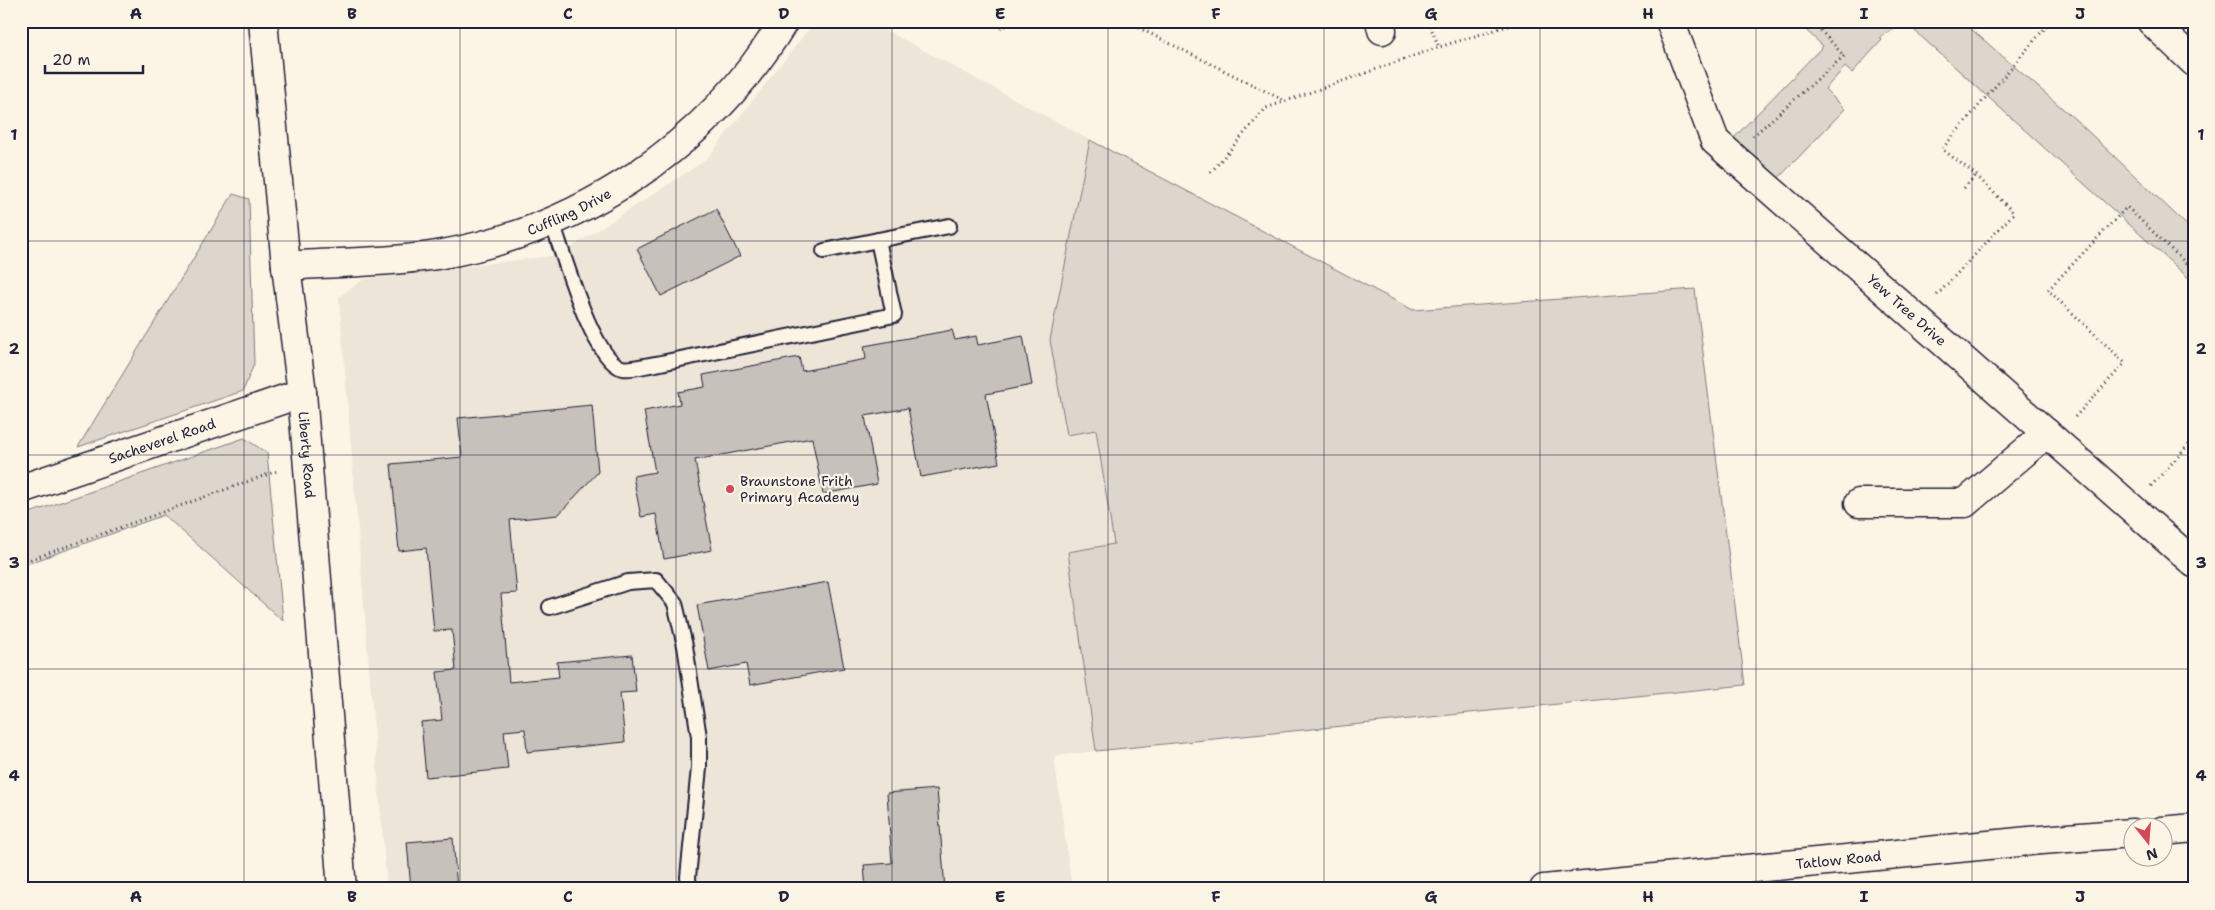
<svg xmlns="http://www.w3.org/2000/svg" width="2215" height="910" font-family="'Shantell Sans',sans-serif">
	<rect width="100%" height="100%" fill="#fcf5e5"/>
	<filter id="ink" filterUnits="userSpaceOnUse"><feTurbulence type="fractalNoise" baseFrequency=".02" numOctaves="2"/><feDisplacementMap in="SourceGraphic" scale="10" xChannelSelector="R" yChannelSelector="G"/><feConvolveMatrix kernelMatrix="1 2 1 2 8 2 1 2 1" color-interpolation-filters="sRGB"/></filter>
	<g filter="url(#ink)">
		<!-- built -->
		<path fill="#ece5d8" d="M 815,21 L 869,21 L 1090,140 L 1050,340 L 1068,435 L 1096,430 L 1114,544 L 1068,552 L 1096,751 L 1054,756 L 1072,889 L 387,889 L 339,297 L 364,279 L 559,255 L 706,160 Z"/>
		<!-- green -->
		<g fill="#dcd6cc" stroke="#7f7c84">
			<path d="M 1796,21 L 1962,21 L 2077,121 L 2194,232 L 2194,283 L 1905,22 L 1880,37 L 1882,40 L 1852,73 L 1845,67 L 1825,89 L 1845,109 L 1769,188 L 1724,148 L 1823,46 Z"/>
			<path d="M 1090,140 L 1413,310 L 1695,289 L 1745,685 L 1096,751 L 1068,552 L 1114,544 L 1096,430 L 1067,435 L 1050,340 Z"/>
			<path d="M 233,194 L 249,199 L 254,364 L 243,391 L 78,447 Z"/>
			<path d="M 244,438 L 267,453 L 283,621 L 164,515 L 21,566 L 21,516 Z"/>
		</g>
		<!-- building -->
		<g fill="#c6c1bb" stroke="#22223b">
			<path d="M 716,209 L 740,256 L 661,296 L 637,249 Z"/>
			<path d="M 952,330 L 955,340 L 976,336 L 978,345 L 1023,336 L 1032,385 L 986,394 L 999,463 L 921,477 L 908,408 L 865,416 L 877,484 L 823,494 L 812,438 L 695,460 L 712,550 L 664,559 L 656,514 L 641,517 L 633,476 L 655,472 L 644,411 L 680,404 L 678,392 L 705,387 L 703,375 L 799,357 L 802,371 L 866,359 L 864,346 Z"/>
			<path d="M 592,405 L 598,472 L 558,515 L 510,520 L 517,593 L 501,594 L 509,682 L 559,677 L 557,662 L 632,655 L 636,692 L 620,693 L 625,742 L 527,752 L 525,729 L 504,731 L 508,769 L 426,777 L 421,722 L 442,720 L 437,672 L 456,670 L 452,630 L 434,631 L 426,548 L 399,551 L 391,464 L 462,457 L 458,418 Z"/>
			<path d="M 828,582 L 844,668 L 750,685 L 746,664 L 709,671 L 697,605 Z"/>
			<path d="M 937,789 L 945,889 L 866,889 L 864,865 L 892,863 L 887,793 Z"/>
			<path d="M 453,838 L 457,889 L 411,889 L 407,842 Z"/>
		</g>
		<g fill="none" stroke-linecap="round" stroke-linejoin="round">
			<!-- service casing -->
			<g stroke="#22223b" stroke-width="18">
				<g id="service">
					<path d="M 552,222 C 563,252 592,359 622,368 C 631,370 647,365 656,364 L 894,315 L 878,240 L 949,226"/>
					<path d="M 824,251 L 878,240"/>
					<path d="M 550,607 L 628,582 L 656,580 L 675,603 L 685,646 L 699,737 L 699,768 L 688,877 L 689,889"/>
				</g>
			</g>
			<!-- minor casing -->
			<g stroke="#22223b" stroke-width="31">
				<g id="minor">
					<path d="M 1380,21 L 1382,30"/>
					<path id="s1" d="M 1670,21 L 1715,141 L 2194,563"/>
					<path d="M 2151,21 L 2194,62"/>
					<path id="s2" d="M 286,266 C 336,262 388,263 437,255 C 580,231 709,145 784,21"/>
					<path id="s3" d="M 21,489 L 302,393"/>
					<path d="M 1859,503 L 1965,503 L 2047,433"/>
					<path d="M 2162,831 L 2194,828"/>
					<path id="s4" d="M 1544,889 L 2029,841 L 2132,833"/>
				</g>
			</g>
			<!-- tertiary casing -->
			<g stroke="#22223b" stroke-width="31">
				<g id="tertiary">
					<path id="s5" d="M 263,21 L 286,266 L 302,393 L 342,889"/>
				</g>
			</g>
			<!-- path -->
			<g stroke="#22223b" stroke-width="3" stroke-dasharray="1 4" stroke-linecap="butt">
				<path d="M 987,21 L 1000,28 L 1019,21"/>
				<path d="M 1125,21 L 1285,101"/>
				<path d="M 1428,21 L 1439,47 L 1524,21"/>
				<path d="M 1753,136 L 1844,56 L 1812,21"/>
				<path d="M 1211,172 L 1266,108 L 1439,47"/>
				<path d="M 1964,188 L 1976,175"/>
				<path d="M 1937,295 L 2014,213 L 1976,175 L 1942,149 L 2051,21"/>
				<path d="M 2075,417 L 2125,363 L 2048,290 L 2127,207 L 2194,271"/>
				<path d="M 2151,486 L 2194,439"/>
				<path d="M 21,563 L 277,471"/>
			</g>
			<!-- service -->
			<use href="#service" stroke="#fcf5e5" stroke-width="14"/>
			<!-- minor -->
			<use href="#minor" stroke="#fcf5e5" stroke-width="28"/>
			<!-- tertiary -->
			<use href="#tertiary" stroke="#fcf5e5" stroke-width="28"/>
		</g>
	</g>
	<!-- grid -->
	<path fill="none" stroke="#22223b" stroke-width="1" stroke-opacity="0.55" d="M 244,21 L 244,889M 460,21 L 460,889M 676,21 L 676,889M 892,21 L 892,889M 1108,21 L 1108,889M 1324,21 L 1324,889M 1540,21 L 1540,889M 1756,21 L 1756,889M 1972,21 L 1972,889M 21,241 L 2194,241M 21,455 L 2194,455M 21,669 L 2194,669"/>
	<!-- markers -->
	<circle fill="#d1495b" stroke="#fcf5e5" stroke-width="2" cx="730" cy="489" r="5"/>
	<g text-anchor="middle" stroke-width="4.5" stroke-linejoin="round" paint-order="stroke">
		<!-- street labels -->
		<g font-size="14" fill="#22223b" stroke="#fcf5e5">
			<text dy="5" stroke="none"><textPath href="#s2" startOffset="291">Cuffling Drive</textPath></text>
			<text dy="5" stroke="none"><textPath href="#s1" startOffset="384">Yew Tree Drive</textPath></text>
			<text dy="5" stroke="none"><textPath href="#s3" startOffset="149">Sacheverel Road</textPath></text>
			<text dy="5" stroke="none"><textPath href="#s5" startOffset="436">Liberty Road</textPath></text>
			<text dy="5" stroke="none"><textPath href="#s4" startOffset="296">Tatlow Road</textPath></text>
		</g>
		<!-- poi labels -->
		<g font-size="14" fill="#22223b" stroke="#fcf5e5" text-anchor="start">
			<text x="740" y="486">Braunstone Frith<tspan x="740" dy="16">Primary Academy</tspan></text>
		</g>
	</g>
	<!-- margin -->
	<rect width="2215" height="910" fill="none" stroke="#fcf5e5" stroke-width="55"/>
	<!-- north arrow -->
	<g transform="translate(2148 842) rotate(163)"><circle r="24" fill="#fcf5e5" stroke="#a5a1a1"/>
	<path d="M0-4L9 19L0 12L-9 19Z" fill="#d1495b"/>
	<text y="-8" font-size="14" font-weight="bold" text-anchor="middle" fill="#22223b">N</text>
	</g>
	<!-- scale -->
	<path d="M45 65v8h98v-8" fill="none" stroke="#22223b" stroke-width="2.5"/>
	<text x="52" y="65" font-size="15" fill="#22223b" stroke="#fcf5e5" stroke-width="4" paint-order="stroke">20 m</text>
	<rect x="28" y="28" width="2160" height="854" fill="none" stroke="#22223b" stroke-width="2"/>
	<g font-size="16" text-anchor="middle" font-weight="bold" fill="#22223b">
		<text x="136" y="19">A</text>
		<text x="352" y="19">B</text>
		<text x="568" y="19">C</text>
		<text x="784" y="19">D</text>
		<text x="1000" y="19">E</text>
		<text x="1216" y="19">F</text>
		<text x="1431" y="19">G</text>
		<text x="1648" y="19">H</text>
		<text x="1864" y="19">I</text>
		<text x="2080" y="19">J</text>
		<text x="14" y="140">1</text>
		<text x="2201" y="140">1</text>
		<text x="14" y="354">2</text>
		<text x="2201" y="354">2</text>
		<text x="14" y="568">3</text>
		<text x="2201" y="568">3</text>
		<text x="14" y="781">4</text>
		<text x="2201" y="781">4</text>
		<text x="136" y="902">A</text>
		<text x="352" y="902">B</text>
		<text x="568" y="902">C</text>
		<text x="784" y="902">D</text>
		<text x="1000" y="902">E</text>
		<text x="1216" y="902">F</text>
		<text x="1431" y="902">G</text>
		<text x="1648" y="902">H</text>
		<text x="1864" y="902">I</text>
		<text x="2080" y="902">J</text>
	</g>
</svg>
